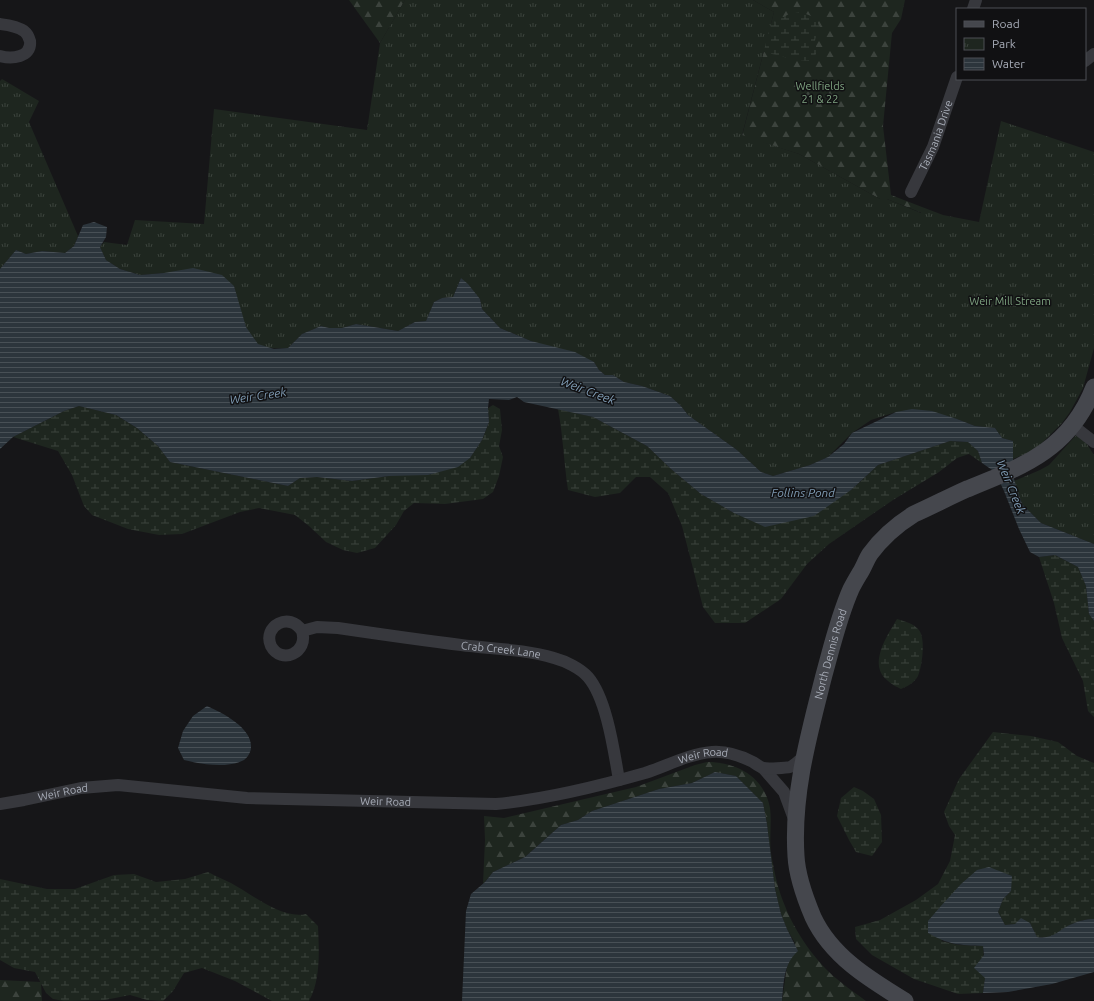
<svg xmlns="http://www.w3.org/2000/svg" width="1094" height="1001" font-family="Ubuntu,sans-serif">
	<defs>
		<pattern id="forest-firs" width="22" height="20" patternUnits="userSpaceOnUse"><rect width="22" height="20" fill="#1e261f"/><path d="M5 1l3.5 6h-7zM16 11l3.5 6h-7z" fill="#3c433d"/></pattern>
		<pattern id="wetland-marsh" width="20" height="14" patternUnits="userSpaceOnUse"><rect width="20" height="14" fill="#1e261f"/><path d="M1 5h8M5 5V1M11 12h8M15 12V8" fill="none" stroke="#3c433d"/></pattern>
		<pattern id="park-tufts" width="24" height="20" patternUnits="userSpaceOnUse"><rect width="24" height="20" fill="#1e261f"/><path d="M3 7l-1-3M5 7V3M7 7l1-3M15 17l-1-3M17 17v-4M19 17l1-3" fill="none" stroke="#3c433d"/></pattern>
		<pattern id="water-rules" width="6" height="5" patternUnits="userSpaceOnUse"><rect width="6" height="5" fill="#2c353c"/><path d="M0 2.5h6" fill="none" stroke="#485056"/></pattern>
	</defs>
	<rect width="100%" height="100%" fill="#161618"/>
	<!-- forest -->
	<g fill="url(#forest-firs)">
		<path d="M 349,0 L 405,0 L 380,43 Z"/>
		<path d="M 753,0 L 905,0 L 901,19 L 892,33 L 883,126 L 891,195 L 922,207 L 922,213 L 887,199 L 880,199 L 799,154 L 742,136 L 774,12 Z"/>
		<path d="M 707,762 C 736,762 764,776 770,808 C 772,823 769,838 771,853 C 774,871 778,890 785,906 C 795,932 816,962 837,979 C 846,987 857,994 866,1001 L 782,1001 L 787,966 L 791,957 L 795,943 L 787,929 L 781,914 L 775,889 L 767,824 L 763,803 L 736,776 L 715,772 L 692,783 L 659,789 L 592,811 L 578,820 L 561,825 L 525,857 L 493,872 L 483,884 L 485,840 L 484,816 L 504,818 L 606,794 L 636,787 L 695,765 Z"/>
		<path d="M 0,980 L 41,982 L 42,1001 L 0,1001 Z"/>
	</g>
	<!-- wetland -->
	<g fill="url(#wetland-marsh)">
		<path d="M 801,12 L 816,18 L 820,28 L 815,40 L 816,47 L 816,54 L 811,61 L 796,60 L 760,51 L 769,25 L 789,14 Z"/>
		<path d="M 493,405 L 500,409 L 502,430 L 499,446 L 503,457 L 499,476 L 493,492 L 483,499 L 445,504 L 414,503 L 404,511 L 396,525 L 375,548 L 357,553 L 343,550 L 326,542 L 309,526 L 295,515 L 259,508 L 240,512 L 182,534 L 159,535 L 128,529 L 92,515 L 84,506 L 72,475 L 58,451 L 13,437 L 64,411 L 79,406 L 116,415 L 137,428 L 158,446 L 170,462 L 288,486 L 300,478 L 317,477 L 352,481 L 389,476 L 470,458 L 482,440 L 489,422 L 488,408 Z"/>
		<path d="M 558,409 L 593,417 L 647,446 L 671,469 L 701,494 L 734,513 L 851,490 L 878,465 L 950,441 L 968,442 L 978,451 L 982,463 L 969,454 L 957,458 L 939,472 L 893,500 L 829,544 L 807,564 L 781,599 L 745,623 L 715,623 L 703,607 L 682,526 L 668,493 L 650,477 L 636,477 L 620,493 L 595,497 L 568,490 C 564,463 563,436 558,409 Z"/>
		<path d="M 1055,555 L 1078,567 L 1086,586 L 1089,614 L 1094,621 L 1094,717 L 1088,711 L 1083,681 L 1062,638 L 1054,603 L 1039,557 Z"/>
		<path d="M 897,619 C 906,622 913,623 919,630 C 926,639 922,667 918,676 C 914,683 908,686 901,689 C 897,687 891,684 888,681 C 867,665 887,636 897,619 Z"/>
		<path d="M 993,732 L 1031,736 L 1058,742 L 1077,756 L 1094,763 L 1094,919 C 1087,919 1078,921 1072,924 C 1059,930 1054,940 1037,937 L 1030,923 L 1005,925 L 998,912 L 1003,899 L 1011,891 L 941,941 L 959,945 L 983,946 L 985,978 L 983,993 L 958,994 L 914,979 L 872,955 L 856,939 L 855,927 L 880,920 L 916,900 L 938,884 L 950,861 L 955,835 L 949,826 L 944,812 L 959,779 Z"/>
		<path d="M 854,787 L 863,791 L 874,799 L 881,815 L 882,842 L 872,856 L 856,852 L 849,840 L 837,816 L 841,798 Z"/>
		<path d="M 208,872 C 215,876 223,879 231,883 C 250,893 282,920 306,914 L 318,926 C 319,950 321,979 309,1001 L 272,1001 L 235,981 L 202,968 L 184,973 L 173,991 L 163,1001 L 147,1000 L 130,995 L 105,1000 L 64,1001 L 53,999 L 46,993 L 35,972 L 14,968 L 0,960 L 0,879 L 47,889 L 75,889 L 114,875 L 134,874 L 156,882 L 185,879 Z"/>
	</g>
	<!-- park -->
	<g fill="url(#park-tufts)">
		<path d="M 405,0 L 753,0 L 774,12 L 742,135 L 799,154 L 880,199 L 887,199 L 921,213 L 922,207 L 943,215 L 979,222 L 1001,121 L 1094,152 L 1094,348 L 1083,388 L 1070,412 L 1062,423 L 1039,446 L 1028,453 L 1013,459 L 1013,441 L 1002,438 L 995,428 L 975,426 L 957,419 L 896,412 L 871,420 L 852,433 L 828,457 L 810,465 L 773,476 L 761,472 L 737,450 L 688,415 L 681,406 L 670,396 L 642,386 L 624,382 L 613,375 L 605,375 L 599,370 L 594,362 L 531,341 L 500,328 L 482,309 L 480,299 L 461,278 L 453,297 L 442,298 L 434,302 L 426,321 L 415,322 L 398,331 L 356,324 L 342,328 L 329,328 L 321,326 L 302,334 L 288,348 C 280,348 265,350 257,344 C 245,334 238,301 234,286 L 164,273 L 140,275 L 120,269 L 106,260 L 100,247 L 104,242 L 127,245 L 135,220 L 204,224 L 214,109 L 367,130 L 380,43 Z"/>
		<path d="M 2,79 L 39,101 L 29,122 L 78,236 L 74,246 L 65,253 L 42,251 L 26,254 L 16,250 L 0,269 L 0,81 Z"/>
		<path d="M 1079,432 L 1094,455 L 1094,544 L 1041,523 L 1022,504 L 1014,481 L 1040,470 L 1049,465 Z"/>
	</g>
	<!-- water -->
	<g fill="url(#water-rules)">
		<path d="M 94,222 L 107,227 L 106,237 L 100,247 L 106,260 L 120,269 L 140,275 L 164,273 L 193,268 L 222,275 L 234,286 L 246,327 L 258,344 L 274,349 L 288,348 L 302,334 L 321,326 L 329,328 L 342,328 L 356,324 L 398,331 L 415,322 L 426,321 L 434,302 L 442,298 L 453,297 L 461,278 L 468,284 L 480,299 L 482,309 L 500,328 L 531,341 L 575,352 L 594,362 L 599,370 L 605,375 L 613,375 L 624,382 L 642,386 L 670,396 L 681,406 L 688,415 L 737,450 L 761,472 L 773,476 L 810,465 L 828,457 L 844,444 L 852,433 L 896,412 L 912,409 L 932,411 L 957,419 L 975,426 L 995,428 L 1002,438 L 1013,441 L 1013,476 L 1022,504 L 1041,523 L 1094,544 L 1094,621 L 1089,614 L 1086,586 L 1078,567 L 1055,555 L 1039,557 L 1030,552 L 1019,529 L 1004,491 L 995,472 L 982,463 L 978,451 L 968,442 L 950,441 L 878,465 L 851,490 L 814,516 L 765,527 L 734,513 L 701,494 L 671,469 L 647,446 L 593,417 L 524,402 L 517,397 L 509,400 L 489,399 L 488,408 L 489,422 L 482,440 L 470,458 L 458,467 L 428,475 L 389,476 L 352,481 L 317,477 L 300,478 L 288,486 L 170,462 L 158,446 L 137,428 L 116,415 L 79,406 L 64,411 L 13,437 L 0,449 L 0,269 L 16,250 L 26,254 L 42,251 L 65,253 L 74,246 L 83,225 Z"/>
		<path d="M 207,706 C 223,713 252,728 251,747 C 251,752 248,757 244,760 C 227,769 201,764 184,760 L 178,748 L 183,731 L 193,716 Z"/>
		<path d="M 715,772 L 736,776 L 763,803 L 767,824 L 775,889 L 781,914 L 787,929 L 798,951 C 783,964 784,983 782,1001 L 462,1001 L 466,911 L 471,894 L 485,882 L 493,872 L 525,857 L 561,825 L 578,820 L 592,811 L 659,789 L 692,783 Z"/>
		<path d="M 989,867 L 1012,876 L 1011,891 L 1003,899 L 998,912 L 1005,925 L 1015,924 L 1021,918 L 1030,923 L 1037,937 C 1053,940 1059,929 1072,924 C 1078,921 1087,919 1094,919 L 1094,972 L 1052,984 L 1008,992 L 983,993 L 985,978 L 974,968 L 984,955 L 983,946 C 959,945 949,945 928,933 L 928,921 L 940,907 L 961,884 L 977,870 Z"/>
	</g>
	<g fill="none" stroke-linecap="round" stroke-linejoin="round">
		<!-- minor -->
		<g stroke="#37383d" stroke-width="12">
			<path d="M 973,9 L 976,0"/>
			<path d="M 0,24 C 8,25 17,26 24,31 C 28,34 29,37 30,41 C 32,58 11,59 0,56"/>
			<path d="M 1085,61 L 1094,54"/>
			<path id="s1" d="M 911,192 L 933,147 L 957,77"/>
			<path d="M 1072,425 L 1094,442"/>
			<path id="s2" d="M 302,631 C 309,653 281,665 271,646 C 262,626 290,611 302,631 L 317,627 L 338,628 C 379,634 420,640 461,645 C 492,649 524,649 554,658 C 565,661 580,668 588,677 C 607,699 614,752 619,780"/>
			<path d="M 763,768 L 784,792 L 794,819"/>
			<path id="s3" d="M 0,804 L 24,800 L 81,788 L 118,785 L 247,798 L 496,804 C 547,799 596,787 645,773 C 667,766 688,754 712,752 C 725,751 741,756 753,762 C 756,764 760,767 763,768 C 768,769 786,768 790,767 C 796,764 800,759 805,756"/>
		</g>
		<!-- secondary -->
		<path stroke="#45474d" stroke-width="17" id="s4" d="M 905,1001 C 869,979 831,956 813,917 C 805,898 797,876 796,856 C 792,794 809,734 824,675 C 832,646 839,616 851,589 C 854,583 857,578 860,573 C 864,567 866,560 870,554 C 881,539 898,524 914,514 C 932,506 949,497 967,489 C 1024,466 1070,449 1094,387"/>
	</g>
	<g text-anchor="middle" stroke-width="3" stroke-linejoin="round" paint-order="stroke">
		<!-- park labels -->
		<g font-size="11" fill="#7fa381" stroke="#111113">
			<text x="820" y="90">Wellfields<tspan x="820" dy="13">21 &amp; 22</tspan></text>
			<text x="1010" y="305">Weir Mill Stream</text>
		</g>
		<!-- street labels -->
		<g font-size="11" fill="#a8adb8" stroke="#111113">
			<text dy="4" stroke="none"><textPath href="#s1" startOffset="62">Tasmania Drive</textPath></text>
			<text dy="4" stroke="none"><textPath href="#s2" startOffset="307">Crab Creek Lane</textPath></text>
			<text dy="4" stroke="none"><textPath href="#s4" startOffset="396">North Dennis Road</textPath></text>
			<text dy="4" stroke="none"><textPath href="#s3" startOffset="712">Weir Road</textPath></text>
			<text dy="4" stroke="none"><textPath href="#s3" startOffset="64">Weir Road</textPath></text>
			<text dy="4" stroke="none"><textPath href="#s3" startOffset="388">Weir Road</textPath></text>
		</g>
		<!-- water labels -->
		<g font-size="12" font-style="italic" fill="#7f9bb3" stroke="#111113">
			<text transform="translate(588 391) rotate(21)" y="4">Weir Creek</text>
			<text transform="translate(258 396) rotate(-8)" y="4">Weir Creek</text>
			<text transform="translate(1011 487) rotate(68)" y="4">Weir Creek</text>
			<text x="803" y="497">Follins Pond</text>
		</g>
	</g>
	<!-- legend -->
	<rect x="956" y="8" width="130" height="72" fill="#111113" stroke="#4d4f55"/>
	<rect x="964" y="21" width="20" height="6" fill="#45474d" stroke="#4d4f55"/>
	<text x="992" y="28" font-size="12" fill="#a8adb8">Road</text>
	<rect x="964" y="38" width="20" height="12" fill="url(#park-tufts)" stroke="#4d4f55"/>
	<text x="992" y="48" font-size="12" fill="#a8adb8">Park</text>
	<rect x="964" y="58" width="20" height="12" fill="url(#water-rules)" stroke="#4d4f55"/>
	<text x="992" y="68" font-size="12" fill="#a8adb8">Water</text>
</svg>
